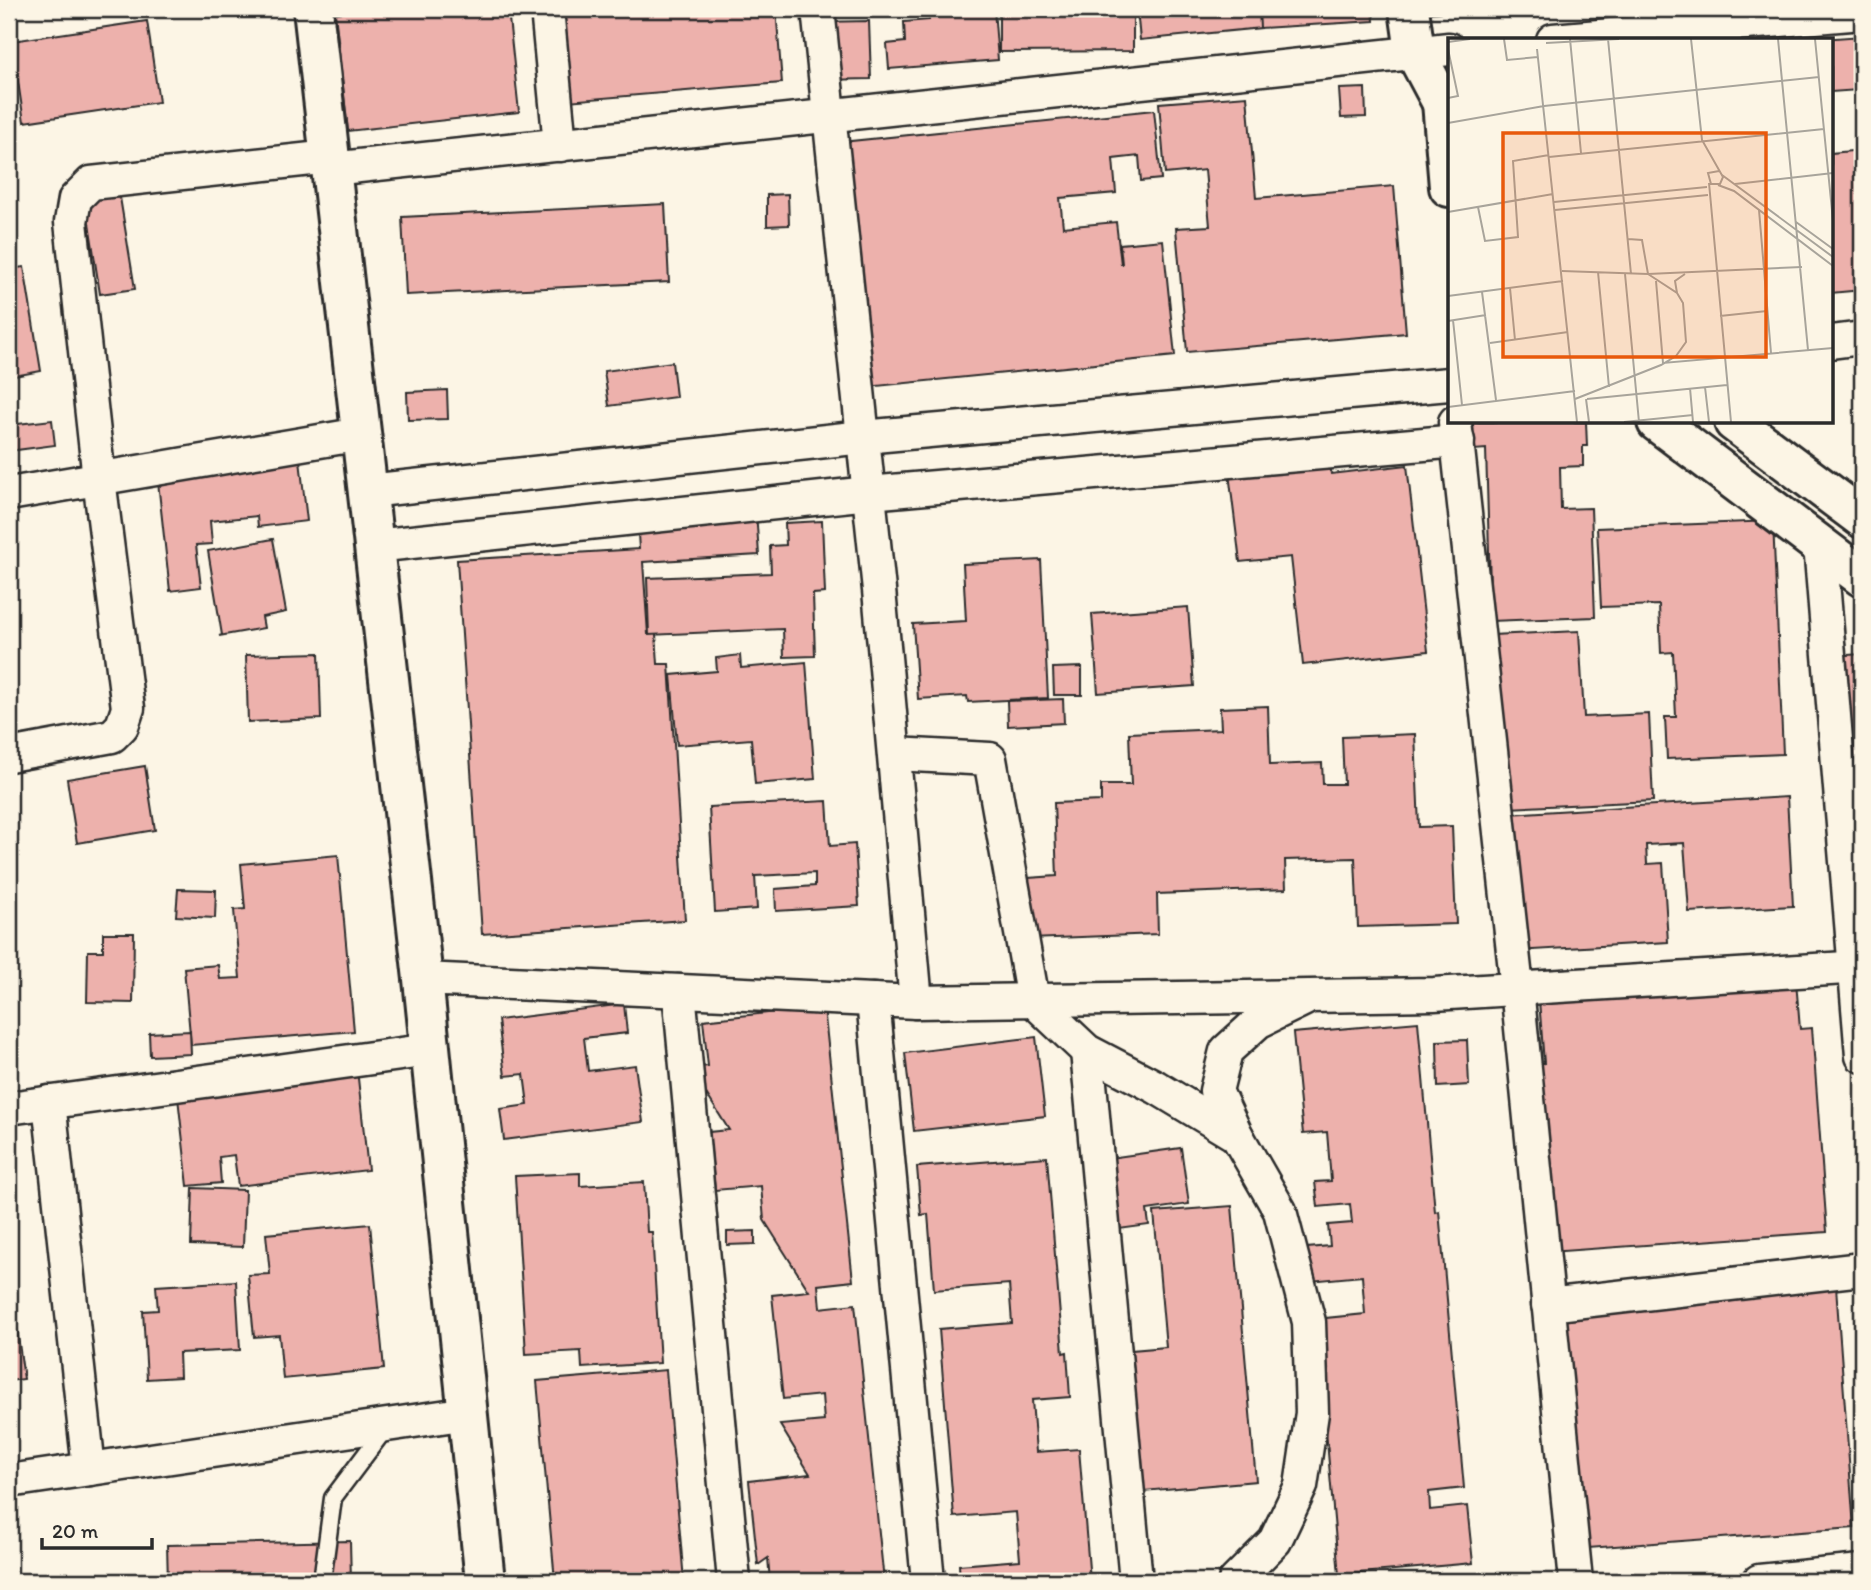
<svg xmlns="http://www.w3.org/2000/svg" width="1871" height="1590" font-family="Itim,sans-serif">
	<rect width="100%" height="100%" fill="#fcf5e5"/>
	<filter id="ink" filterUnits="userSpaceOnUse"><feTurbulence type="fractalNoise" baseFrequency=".0143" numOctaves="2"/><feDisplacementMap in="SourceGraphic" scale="14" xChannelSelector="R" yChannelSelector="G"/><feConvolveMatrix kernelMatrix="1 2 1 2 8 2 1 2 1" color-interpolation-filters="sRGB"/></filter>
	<g filter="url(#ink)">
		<!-- building -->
		<g fill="#edb1ac" stroke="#2b2b2b" stroke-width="2">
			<path d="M 378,9 L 508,9 L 519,112 L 348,131 L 335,13 Z"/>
			<path d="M 549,9 L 776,9 L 782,83 L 556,102 Z"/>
			<path d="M 928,9 L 994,9 L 998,60 L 889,69 L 887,44 L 905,42 L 904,22 L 929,20 Z"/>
			<path d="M 999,9 L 1133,9 L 1133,51 L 999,52 Z"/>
			<path d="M 1137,9 L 1259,9 L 1261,28 L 1140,40 Z"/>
			<path d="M 1259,9 L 1373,9 L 1374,21 L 1260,28 Z"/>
			<path d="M 1427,9 L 1493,9 L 1428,13 Z"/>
			<path d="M 147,21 L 159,102 L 24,122 L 12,41 Z"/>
			<path d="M 869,21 L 871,79 L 821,80 L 820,22 Z"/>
			<path d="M 1862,36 L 1862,138 L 1858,90 L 1831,92 L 1831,40 L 1808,40 Z"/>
			<path d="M 1365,88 L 1366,117 L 1341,118 L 1339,89 Z"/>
			<path d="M 1247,96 L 1256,198 L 1394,186 L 1406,333 L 1187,352 L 1176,228 L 1210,226 L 1205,170 L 1165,174 L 1159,103 Z"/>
			<path d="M 1154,110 L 1161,179 L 1141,181 L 1139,156 L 1113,159 L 1116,193 L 1060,198 L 1063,227 L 1116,222 L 1121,264 L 1122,264 L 1120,244 L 1163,240 L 1175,356 L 857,388 L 832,143 Z"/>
			<path d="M 1862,150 L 1862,290 L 1831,293 L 1831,153 Z"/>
			<path d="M 117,179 L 135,289 L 100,294 L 83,184 Z"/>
			<path d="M 788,194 L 789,225 L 767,226 L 767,195 Z"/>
			<path d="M 665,204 L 669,282 L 406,295 L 402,217 Z"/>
			<path d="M 24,267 L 41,371 L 9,377 L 9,269 Z"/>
			<path d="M 672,362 L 676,397 L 609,406 L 604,371 Z"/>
			<path d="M 447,390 L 448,419 L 408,420 L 407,392 Z"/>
			<path d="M 52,420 L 55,445 L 9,451 L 9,425 Z"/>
			<path d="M 1473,422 L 1586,422 L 1587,446 L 1583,446 L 1583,466 L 1560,467 L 1561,509 L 1591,508 L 1595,617 L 1491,621 L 1486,449 L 1474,450 Z"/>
			<path d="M 298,443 L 307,521 L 258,527 L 257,516 L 210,521 L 212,544 L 196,545 L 201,587 L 170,591 L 158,482 L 205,477 L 202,453 Z"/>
			<path d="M 1329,461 L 1331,474 L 1407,465 L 1428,651 L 1303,665 L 1291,557 L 1240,562 L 1229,473 Z"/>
			<path d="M 756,511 L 759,555 L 643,562 L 648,634 L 656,634 L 658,664 L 669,664 L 685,920 L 482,934 L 457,560 L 639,549 L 637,519 Z"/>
			<path d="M 822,521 L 825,593 L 813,594 L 815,656 L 784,657 L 783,629 L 649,635 L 647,578 L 771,573 L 770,546 L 786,545 L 785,523 Z"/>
			<path d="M 1773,521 L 1783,754 L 1667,759 L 1665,717 L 1676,717 L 1673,652 L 1661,653 L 1659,605 L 1601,607 L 1597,528 Z"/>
			<path d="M 273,539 L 286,612 L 262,617 L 264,628 L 219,636 L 222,635 L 208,551 Z"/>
			<path d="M 1041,560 L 1048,698 L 968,702 L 967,696 L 918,699 L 913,624 L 966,621 L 963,564 Z"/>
			<path d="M 1188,607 L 1194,686 L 1098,693 L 1092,614 Z"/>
			<path d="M 1579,631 L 1584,717 L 1649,714 L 1653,801 L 1508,808 L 1492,635 Z"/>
			<path d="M 319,653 L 321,719 L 248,722 L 246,655 Z"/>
			<path d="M 1862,654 L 1862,844 L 1841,845 L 1832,656 Z"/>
			<path d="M 740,655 L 741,668 L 806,662 L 815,779 L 755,784 L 751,739 L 677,745 L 671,675 L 717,671 L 716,658 Z"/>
			<path d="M 1082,667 L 1082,695 L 1054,695 L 1053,668 Z"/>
			<path d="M 1063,699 L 1064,723 L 1008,726 L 1007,701 Z"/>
			<path d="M 1268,706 L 1270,765 L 1322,763 L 1323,784 L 1344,784 L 1342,737 L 1415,734 L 1419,827 L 1452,826 L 1456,924 L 1358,927 L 1355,858 L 1285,860 L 1286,889 L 1157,894 L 1158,934 L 1030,939 L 1028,878 L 1057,876 L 1054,803 L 1101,801 L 1101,785 L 1131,785 L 1129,733 L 1221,729 L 1220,708 Z"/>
			<path d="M 145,766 L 155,830 L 77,843 L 67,779 Z"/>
			<path d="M 1787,797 L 1793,906 L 1689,912 L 1684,843 L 1646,845 L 1647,864 L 1663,863 L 1668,942 L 1516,951 L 1508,814 Z"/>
			<path d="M 827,801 L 830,846 L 855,844 L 859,906 L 776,911 L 775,889 L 815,886 L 815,873 L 755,876 L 757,909 L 715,912 L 709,807 Z"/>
			<path d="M 338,855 L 354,1031 L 191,1045 L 184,968 L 218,965 L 220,979 L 240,978 L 234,910 L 245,909 L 241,864 Z"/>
			<path d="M 178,889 L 216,890 L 215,918 L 176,916 Z"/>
			<path d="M 103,933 L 134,933 L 133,1003 L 87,1002 L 88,951 L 103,951 Z"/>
			<path d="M 1796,981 L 1800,1029 L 1812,1028 L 1827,1232 L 1549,1252 L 1534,1063 L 1544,1063 L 1539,1000 Z"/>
			<path d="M 624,1004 L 627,1033 L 584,1038 L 588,1071 L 635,1065 L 643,1122 L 504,1140 L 500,1109 L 528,1105 L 524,1074 L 505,1076 L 498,1020 Z"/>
			<path d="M 824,1007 L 853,1281 L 818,1285 L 820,1308 L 855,1304 L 884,1581 L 770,1581 L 768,1558 L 758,1565 L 749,1481 L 810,1474 L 780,1425 L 824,1421 L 822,1395 L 783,1399 L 772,1295 L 809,1291 L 764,1220 L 761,1186 L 715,1190 L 709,1132 L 729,1130 L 690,1068 L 708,1066 L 703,1020 Z"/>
			<path d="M 1418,1022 L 1435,1212 L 1439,1211 L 1464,1488 L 1429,1492 L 1430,1510 L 1467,1506 L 1473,1563 L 1339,1575 L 1316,1319 L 1365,1314 L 1362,1276 L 1310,1281 L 1307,1248 L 1330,1246 L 1328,1225 L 1352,1223 L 1350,1204 L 1318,1207 L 1315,1182 L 1331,1181 L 1327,1132 L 1303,1134 L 1293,1033 Z"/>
			<path d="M 190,1031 L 191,1054 L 150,1056 L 149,1033 Z"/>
			<path d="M 1036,1037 L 1045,1116 L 914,1131 L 905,1053 Z"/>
			<path d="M 1467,1040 L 1469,1085 L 1438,1087 L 1437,1041 Z"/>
			<path d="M 356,1060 L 368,1170 L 238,1186 L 234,1155 L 219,1157 L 221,1183 L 188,1186 L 176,1080 Z"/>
			<path d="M 1181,1148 L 1189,1204 L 1147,1210 L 1149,1225 L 1112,1230 L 1102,1159 Z"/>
			<path d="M 1047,1157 L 1063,1353 L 1067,1352 L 1070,1397 L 1032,1400 L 1036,1452 L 1079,1449 L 1090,1581 L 960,1581 L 959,1565 L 1020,1560 L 1016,1512 L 954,1517 L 939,1329 L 1012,1323 L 1009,1284 L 934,1290 L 928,1214 L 921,1215 L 917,1167 Z"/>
			<path d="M 580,1173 L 580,1186 L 644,1182 L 647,1232 L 652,1232 L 660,1363 L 582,1368 L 581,1351 L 526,1354 L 515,1176 Z"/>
			<path d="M 193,1188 L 245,1190 L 243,1247 L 191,1245 Z"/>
			<path d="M 1232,1206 L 1256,1481 L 1132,1492 L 1120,1351 L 1166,1347 L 1154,1212 Z"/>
			<path d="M 370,1224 L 384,1369 L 283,1379 L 279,1335 L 254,1337 L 248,1275 L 270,1274 L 266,1234 Z"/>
			<path d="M 755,1231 L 755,1244 L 727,1245 L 727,1232 Z"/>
			<path d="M 1835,1273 L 1854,1528 L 1575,1549 L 1557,1303 L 1647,1308 L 1732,1301 L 1731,1281 Z"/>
			<path d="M 236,1281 L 240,1350 L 179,1353 L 180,1377 L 147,1379 L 143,1311 L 158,1310 L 156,1286 Z"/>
			<path d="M 17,1329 L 24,1379 L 9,1381 L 9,1331 Z"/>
			<path d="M 666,1370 L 684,1581 L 555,1581 L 537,1381 Z"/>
			<path d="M 350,1541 L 351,1581 L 168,1581 L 167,1545 Z"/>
		</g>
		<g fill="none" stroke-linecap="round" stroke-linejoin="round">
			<!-- service casing -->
			<g stroke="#2b2b2b" stroke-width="21">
				<path id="service" d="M 322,1581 L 333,1498 L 387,1426"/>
			</g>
			<!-- minor casing -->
			<g stroke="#2b2b2b" stroke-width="37">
				<g id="minor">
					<path d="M 547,9 L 560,145"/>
					<path d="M 818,9 L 879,590 L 916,1002"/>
					<path d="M 1553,40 L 1862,13"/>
					<path d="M 331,169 L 1449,49"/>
					<path d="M 1831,342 L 1862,338"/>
					<path d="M 1455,422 L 1517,988 L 1576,1581"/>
					<path d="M 368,491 L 863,437 L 1449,384"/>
					<path d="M 9,494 L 361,434"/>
					<path d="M 1820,545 L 1862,1056"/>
					<path d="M 374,546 L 869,493 L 1458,441"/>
					<path d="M 894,754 L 990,759 L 1033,1000 L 1087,1051 L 1156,1087 L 1237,1136 L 1280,1211 L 1309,1322 L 1312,1413 L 1301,1486 L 1275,1541 L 1235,1581"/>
					<path d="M 9,755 L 112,736 L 122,726 L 128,708 L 99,479 L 71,222 L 75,199 L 91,183 L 330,157"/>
					<path d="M 423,979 L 916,1002 L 1434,994 L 1862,967"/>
					<path d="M 679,991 L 734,1581"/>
					<path d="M 873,1000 L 928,1581"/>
					<path d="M 1087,1051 L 1136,1581"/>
					<path d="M 49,1102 L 89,1469"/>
					<path d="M 9,1108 L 430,1050"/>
					<path d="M 1237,1136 L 1216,1091 L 1226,1051 L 1258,1022 L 1303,1000"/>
					<path d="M 1548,1305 L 1862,1269"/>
					<path d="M 9,1481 L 468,1413"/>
					<path d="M 1759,1581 L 1862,1571"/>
				</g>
			</g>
			<!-- secondary casing -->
			<g stroke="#2b2b2b" stroke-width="44">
				<g id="secondary">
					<path d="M 1409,9 L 1415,52 L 1449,116"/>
					<path d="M 1442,102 L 1449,187"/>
					<path d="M 1657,422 L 1862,577"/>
					<path d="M 1734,422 L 1862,518"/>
				</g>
			</g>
			<!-- primary casing -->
			<g stroke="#2b2b2b" stroke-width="44">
				<path id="primary" d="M 313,9 L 423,979 L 485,1581"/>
			</g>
			<!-- service -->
			<use href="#service" stroke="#fcf5e5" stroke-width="16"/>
			<!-- minor -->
			<use href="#minor" stroke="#fcf5e5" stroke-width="32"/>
			<!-- secondary -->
			<use href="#secondary" stroke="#fcf5e5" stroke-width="38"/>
			<!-- primary -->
			<use href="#primary" stroke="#fcf5e5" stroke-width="38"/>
		</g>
	</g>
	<!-- overview -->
	<g transform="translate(1448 38)">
		<rect width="385" height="385" fill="#fcf5e5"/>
		<path fill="none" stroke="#a8a49b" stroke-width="2" d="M 56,1 L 59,22 L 90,19M 122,1 L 133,115M 160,1 L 183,236M 243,1 L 254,102 L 275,139 L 272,146 L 263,146 L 260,135 L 271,133M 330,1 L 360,312M 367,1 L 385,183M 0,4 L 22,1M 98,5 L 171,1M 0,11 L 10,58 L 0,60M 89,11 L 129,384M 96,68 L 371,39M 0,85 L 96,68M 101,119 L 376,91M 274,137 L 385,219M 261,145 L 283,384M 287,146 L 385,135M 270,147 L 286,153 L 385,228M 106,164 L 259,149M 30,169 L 37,203 L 70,199 L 65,123 L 101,117M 107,172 L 260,157M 311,172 L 323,315M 0,174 L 105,156M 348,184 L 385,211M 114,233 L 200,236 L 354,229M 150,234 L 161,349M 177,236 L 191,384M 208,243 L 215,325 L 385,310M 62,250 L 67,302M 34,254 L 48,362M 229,255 L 227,243 L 237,236M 0,258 L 115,243M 272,278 L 319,273M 5,282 L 14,367M 0,283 L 38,277M 42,305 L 120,294M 257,349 L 261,384M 242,350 L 245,384M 127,361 L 213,327 L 228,318 L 238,304 L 235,265 L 229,255 L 200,236 L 194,202 L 180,201M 138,361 L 141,384M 139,361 L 279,347M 0,369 L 127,353M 176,384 L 245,377"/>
		<path fill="#e8590c" fill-opacity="0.15" stroke="#e8590c" stroke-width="3.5" d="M 55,95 L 318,95 L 318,319 L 55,319 Z"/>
		<rect width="385" height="385" fill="none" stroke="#2b2b2b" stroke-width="3.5"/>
	</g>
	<!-- margin -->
	<rect width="1871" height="1590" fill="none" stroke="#fcf5e5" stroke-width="35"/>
	<rect x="18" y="18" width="1836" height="1555" fill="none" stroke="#2b2b2b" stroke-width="2.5" filter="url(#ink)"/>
	<!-- scale -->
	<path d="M42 1538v10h110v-10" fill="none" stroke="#2b2b2b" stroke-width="3.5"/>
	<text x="52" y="1538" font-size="21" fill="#2b2b2b" stroke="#fcf5e5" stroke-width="5" paint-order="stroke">20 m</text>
</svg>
